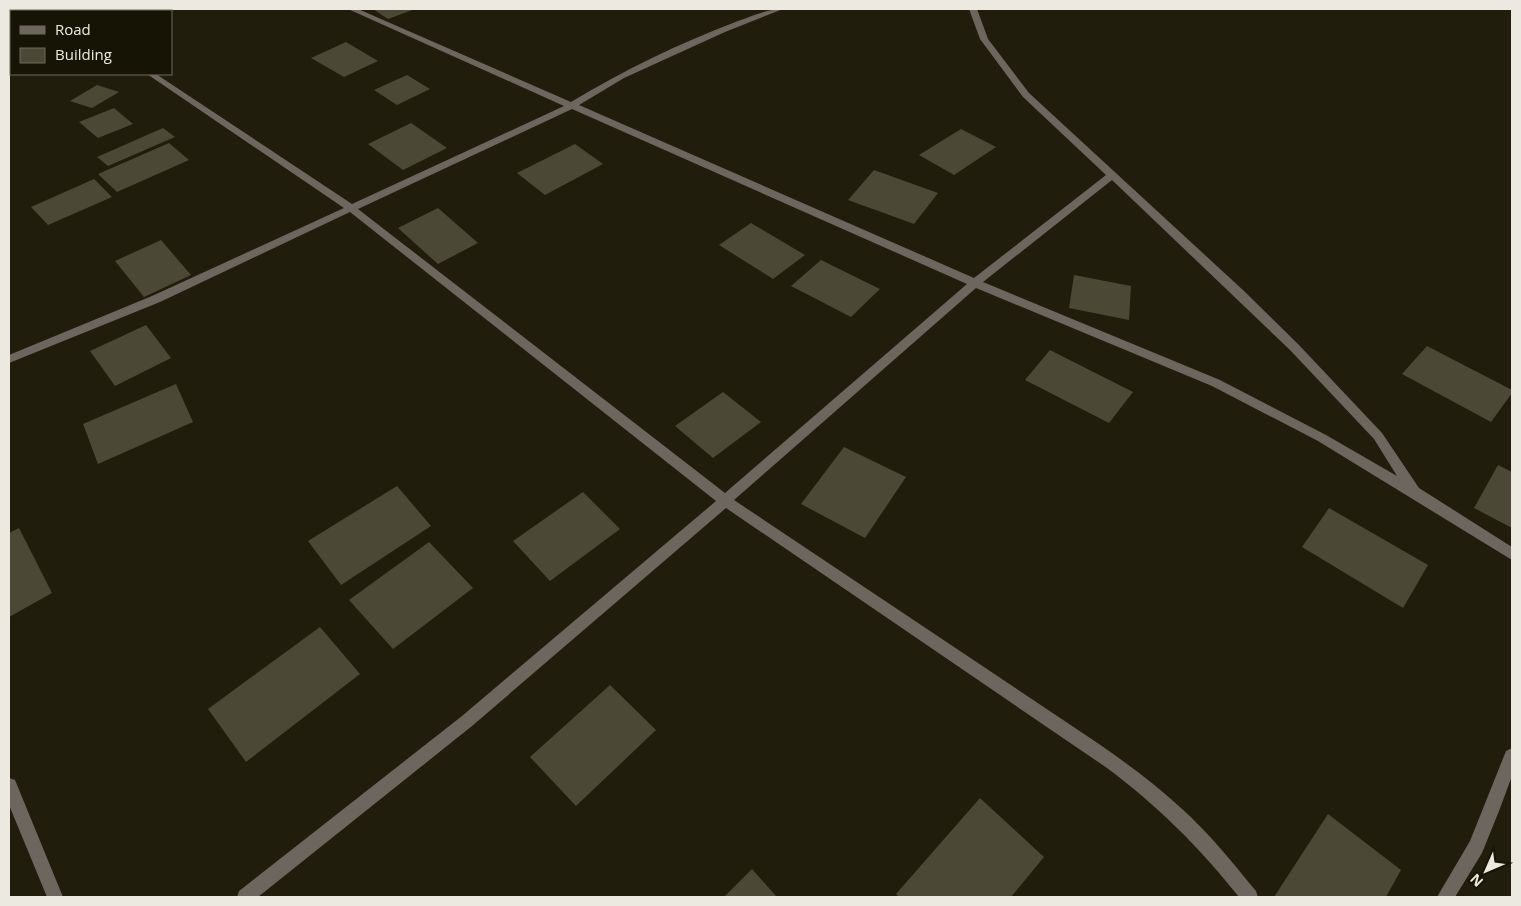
<svg xmlns="http://www.w3.org/2000/svg" width="1521" height="906" font-family="'Open Sans',sans-serif">
	<rect width="100%" height="100%" fill="#201d0d"/>
	<!-- building -->
	<g fill="#4b4836">
		<path d="M 74,9 L 105,9 L 108,11 L 67,11 Z"/>
		<path d="M 373,9 L 415,9 L 388,19 Z"/>
		<path d="M 346,42 L 378,61 L 344,77 L 311,58 Z"/>
		<path d="M 407,75 L 430,89 L 397,105 L 374,90 Z"/>
		<path d="M 97,85 L 119,92 L 92,108 L 70,101 Z"/>
		<path d="M 114,108 L 133,124 L 98,138 L 79,122 Z"/>
		<path d="M 411,123 L 447,148 L 403,170 L 368,144 Z"/>
		<path d="M 163,128 L 175,137 L 108,166 L 97,157 Z"/>
		<path d="M 961,129 L 996,147 L 954,175 L 919,155 Z"/>
		<path d="M 169,143 L 189,160 L 117,192 L 98,174 Z"/>
		<path d="M 575,144 L 603,164 L 545,195 L 517,173 Z"/>
		<path d="M 874,170 L 938,193 L 914,224 L 848,200 Z"/>
		<path d="M 94,179 L 112,197 L 48,225 L 31,207 Z"/>
		<path d="M 438,208 L 478,243 L 438,264 L 398,228 Z"/>
		<path d="M 751,223 L 805,255 L 773,279 L 719,245 Z"/>
		<path d="M 161,240 L 191,275 L 144,297 L 115,261 Z"/>
		<path d="M 821,260 L 880,289 L 851,317 L 791,286 Z"/>
		<path d="M 1074,275 L 1131,286 L 1129,320 L 1069,308 Z"/>
		<path d="M 146,325 L 171,358 L 115,386 L 90,351 Z"/>
		<path d="M 1427,346 L 1512,390 L 1512,393 L 1491,422 L 1402,374 Z"/>
		<path d="M 1050,350 L 1133,392 L 1109,423 L 1025,380 Z"/>
		<path d="M 176,384 L 193,422 L 98,464 L 83,424 Z"/>
		<path d="M 723,392 L 761,422 L 713,458 L 675,426 Z"/>
		<path d="M 844,447 L 906,477 L 865,538 L 801,504 Z"/>
		<path d="M 1498,465 L 1512,472 L 1512,528 L 1474,508 Z"/>
		<path d="M 397,486 L 431,526 L 341,585 L 308,541 Z"/>
		<path d="M 583,492 L 620,529 L 550,581 L 513,541 Z"/>
		<path d="M 1329,508 L 1428,565 L 1403,608 L 1302,547 Z"/>
		<path d="M 19,528 L 52,593 L 9,617 L 9,533 Z"/>
		<path d="M 429,542 L 473,588 L 393,649 L 349,600 Z"/>
		<path d="M 320,627 L 360,674 L 246,762 L 208,709 Z"/>
		<path d="M 610,685 L 656,730 L 576,806 L 530,757 Z"/>
		<path d="M 980,798 L 1044,857 L 1011,897 L 899,897 L 896,894 Z"/>
		<path d="M 1328,814 L 1401,870 L 1386,897 L 1274,897 Z"/>
		<path d="M 752,869 L 777,897 L 724,897 Z"/>
	</g>
	<g fill="none" stroke-linecap="round" stroke-linejoin="round">
		<!-- street -->
		<g fill="#6c665f" fill-rule="evenodd">
			<path d="M 151,9 L 165,9 L 162,11 L 150,11 Z"/>
			<path d="M 348,9 L 358,9 L 571,102 C 624,70 680,43 738,21 C 753,16 767,9 783,9 L 725,32 L 624,78 L 579,105 L 974,278 L 1106,175 L 1023,97 L 980,39 L 969,9 L 977,9 L 988,39 L 1029,93 L 1244,291 L 1298,344 L 1382,433 L 1419,488 L 1512,547 L 1512,560 L 1318,441 L 1212,386 L 976,288 L 734,500 L 1096,742 C 1125,762 1154,783 1181,808 C 1209,833 1232,862 1256,891 L 1258,897 L 1239,897 C 1199,847 1159,807 1107,768 L 726,508 L 472,726 L 258,897 L 237,897 L 239,891 L 462,716 L 716,501 L 350,212 L 160,302 L 9,363 L 9,355 L 152,296 L 344,208 L 147,74 L 156,74 L 352,204 L 564,106 ZM 572,109 L 967,284 L 725,493 L 358,209 ZM 1112,180 L 1290,350 L 1374,439 L 1397,476 L 1326,435 L 1220,380 L 983,282 Z"/>
			<rect x="9" y="55" width="2" height="5"/>
			<path d="M 1512,748 L 1512,776 L 1499,811 L 1482,853 L 1455,897 L 1437,897 L 1470,841 L 1506,751 Z"/>
			<path d="M 9,778 L 15,780 L 63,897 L 47,897 L 9,805 Z"/>
		</g>
	</g>
	<!-- border -->
	<rect width="1521" height="906" fill="none" stroke="#eceae0" stroke-width="20"/>
	<!-- legend -->
	<rect x="10" y="10" width="162" height="65" fill="#161405" stroke="#6c6a5d"/>
	<rect x="20" y="26" width="25" height="8" fill="#6c665f" stroke="#6c6a5d"/>
	<text x="55" y="35" font-size="15" fill="#eceae0">Road</text>
	<rect x="20" y="48" width="25" height="15" fill="#4b4836" stroke="#6c6a5d"/>
	<text x="55" y="60" font-size="15" fill="#eceae0">Building</text>
	<!-- north arrow -->
	<g transform="translate(1486 871) rotate(225)" stroke="#161405" stroke-width="4" paint-order="stroke">
	<path d="M0-4L9 19L0 12L-9 19Z" fill="#eceae0"/>
	<text y="-8" font-size="14" font-weight="bold" text-anchor="middle" fill="#eceae0">N</text>
	</g>
</svg>
